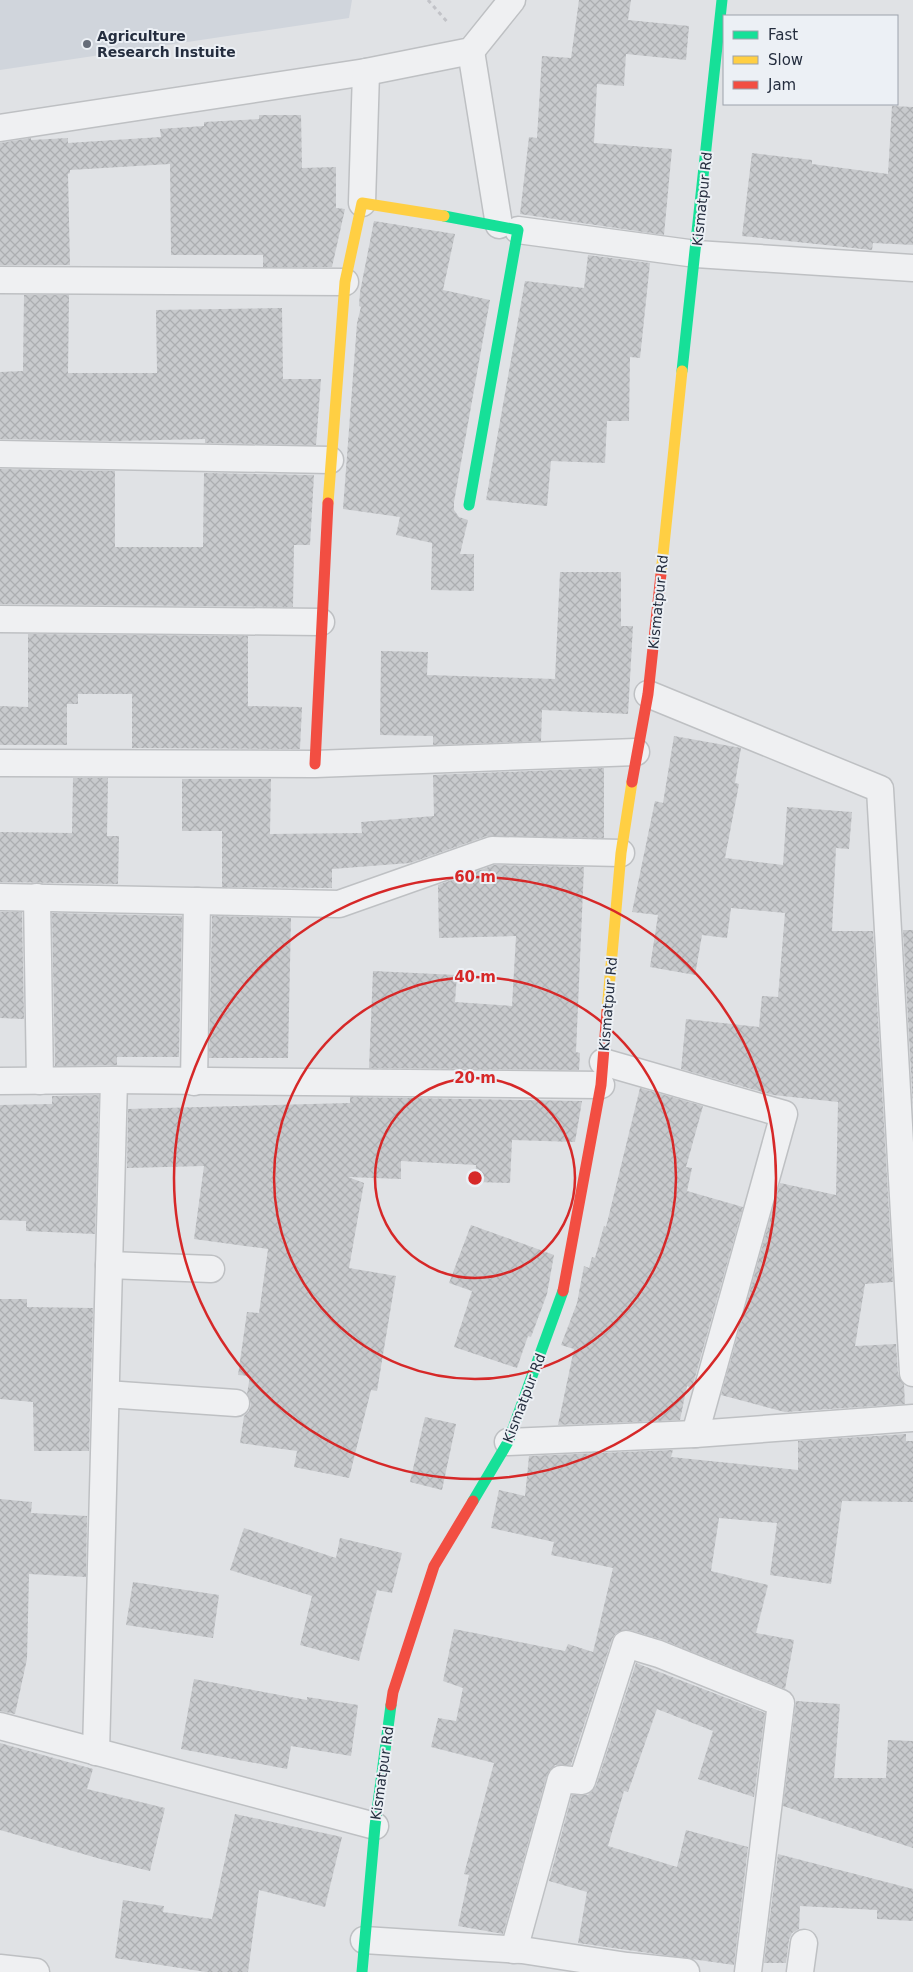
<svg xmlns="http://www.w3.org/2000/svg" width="913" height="1972" font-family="'DejaVu Sans',sans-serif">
	<defs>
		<pattern id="building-cross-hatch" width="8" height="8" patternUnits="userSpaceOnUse" patternTransform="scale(1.25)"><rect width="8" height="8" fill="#c8cacd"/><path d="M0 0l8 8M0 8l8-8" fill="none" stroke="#acaeb1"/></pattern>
	</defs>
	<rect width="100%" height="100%" fill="#e0e2e5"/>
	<!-- built -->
	<path fill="#d0d5dc" d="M 0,0 L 352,0 L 349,18 L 0,70 Z"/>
	<!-- building -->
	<g fill="url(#building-cross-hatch)">
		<path d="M 579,0 L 631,0 L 628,20 L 689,26 L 686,60 L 626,54 L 624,86 L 597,84 L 594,143 L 672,149 L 664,235 L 520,214 L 529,137 L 537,138 L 542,56 L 571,58 Z"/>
		<path d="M 892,106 L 913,107 L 913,245 L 873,243 L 872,250 L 742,236 L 752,153 L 812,160 L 812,164 L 888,174 Z"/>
		<path d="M 259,115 L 301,115 L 302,168 L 336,167 L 336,208 L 345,209 L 332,267 L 263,267 L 263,255 L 171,255 L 170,164 L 70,170 L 70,173 L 68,174 L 70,265 L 0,265 L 0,143 L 31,138 L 31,140 L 68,138 L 68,143 L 161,137 L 160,129 L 204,126 L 204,122 L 259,119 Z"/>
		<path d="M 374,221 L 455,234 L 443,290 L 490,300 L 454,502 L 454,510 L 459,517 L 468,520 L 460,554 L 474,554 L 474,591 L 431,590 L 432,543 L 396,535 L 400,517 L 343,509 L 357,323 L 361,307 L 359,306 L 360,292 Z"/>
		<path d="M 588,255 L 650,263 L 640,358 L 630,357 L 629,421 L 607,421 L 605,463 L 551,461 L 547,506 L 486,500 L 525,281 L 584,288 Z"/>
		<path d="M 24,295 L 69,295 L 68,373 L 157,373 L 156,310 L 282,308 L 283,379 L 321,379 L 316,445 L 205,443 L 205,439 L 115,441 L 0,439 L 0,372 L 23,371 Z"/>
		<path d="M 0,469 L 115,471 L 115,547 L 203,547 L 204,473 L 314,475 L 310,545 L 294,545 L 293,607 L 0,604 Z"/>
		<path d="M 560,572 L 621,572 L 621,626 L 633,626 L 628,714 L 542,710 L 541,741 L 433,745 L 433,736 L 380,735 L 381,651 L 428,652 L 427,675 L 555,679 Z"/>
		<path d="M 28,634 L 248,636 L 248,706 L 302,707 L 300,749 L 132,748 L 132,694 L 78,694 L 78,704 L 67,704 L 67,745 L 0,745 L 0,706 L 28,707 Z"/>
		<path d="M 674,736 L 741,748 L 735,783 L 739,784 L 725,858 L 783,865 L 787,807 L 852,812 L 849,849 L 836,848 L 832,931 L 873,931 L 893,1282 L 865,1284 L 855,1346 L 896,1344 L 898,1374 L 904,1384 L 905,1404 L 785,1412 L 721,1395 L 780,1183 L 836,1195 L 838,1102 L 773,1095 L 681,1069 L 686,1019 L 759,1027 L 762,996 L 778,997 L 785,913 L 731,908 L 727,938 L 702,935 L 695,975 L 650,967 L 658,915 L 632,912 L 655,801 L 663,803 Z"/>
		<path d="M 604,768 L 604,838 L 487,836 L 410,863 L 332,869 L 332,888 L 222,887 L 222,831 L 182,831 L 182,779 L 271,779 L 270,834 L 362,833 L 361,822 L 434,816 L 433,775 Z"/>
		<path d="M 73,778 L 108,778 L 107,836 L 119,836 L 118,884 L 0,882 L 0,832 L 72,833 Z"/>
		<path d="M 494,865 L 584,867 L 576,1052 L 580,1053 L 579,1070 L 369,1068 L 373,971 L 457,975 L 455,1002 L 512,1006 L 516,936 L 439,938 L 438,885 Z"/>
		<path d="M 0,912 L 22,912 L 24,1019 L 0,1018 Z"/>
		<path d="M 52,913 L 182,916 L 179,1057 L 117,1057 L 117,1065 L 55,1066 Z"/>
		<path d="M 212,916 L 291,918 L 288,1058 L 209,1058 Z"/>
		<path d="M 903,930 L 913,930 L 913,1107 Z"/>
		<path d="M 640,1088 L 703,1106 L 686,1167 L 692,1168 L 687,1191 L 743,1207 L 692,1388 L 687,1386 L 680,1420 L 558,1425 L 574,1349 L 561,1345 L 577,1303 L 584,1266 L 589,1268 L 592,1257 L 595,1258 L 604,1226 L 606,1227 Z"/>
		<path d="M 99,1095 L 95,1234 L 26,1231 L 26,1221 L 0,1220 L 0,1105 L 52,1104 L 52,1096 Z"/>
		<path d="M 350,1097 L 582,1101 L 575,1142 L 512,1140 L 510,1183 L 475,1182 L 476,1165 L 401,1161 L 401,1179 L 348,1177 L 364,1183 L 349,1268 L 396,1276 L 377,1391 L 371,1390 L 349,1478 L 294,1467 L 297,1451 L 240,1443 L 244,1416 L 249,1411 L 251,1404 L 247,1394 L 250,1376 L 238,1375 L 247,1312 L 259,1313 L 268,1249 L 194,1239 L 204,1166 L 127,1168 L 128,1109 L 350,1103 Z"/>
		<path d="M 471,1225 L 554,1255 L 547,1294 L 531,1337 L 528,1336 L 517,1368 L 454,1347 L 472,1291 L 449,1283 Z"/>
		<path d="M 0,1299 L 27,1299 L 27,1307 L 93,1308 L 89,1451 L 34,1451 L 33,1402 L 0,1399 Z"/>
		<path d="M 425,1417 L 456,1424 L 442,1490 L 410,1482 Z"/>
		<path d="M 906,1434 L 906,1441 L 913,1441 L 913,1502 L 842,1501 L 831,1584 L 770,1575 L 777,1523 L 719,1518 L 711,1571 L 768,1585 L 756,1633 L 794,1640 L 785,1689 L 663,1640 L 630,1630 L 616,1633 L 612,1639 L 571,1765 L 555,1765 L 547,1775 L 503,1934 L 458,1926 L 469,1875 L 464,1874 L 494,1763 L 431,1747 L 438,1718 L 456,1721 L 463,1688 L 443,1681 L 454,1629 L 565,1651 L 568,1644 L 593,1652 L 613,1568 L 551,1555 L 554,1542 L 491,1528 L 499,1490 L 525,1496 L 529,1456 L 673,1450 L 671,1457 L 798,1470 L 798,1441 Z"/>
		<path d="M 0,1499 L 32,1502 L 31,1513 L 87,1516 L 86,1577 L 29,1574 L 27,1659 L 15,1714 L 0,1711 Z"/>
		<path d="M 244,1528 L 336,1558 L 340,1538 L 402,1553 L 392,1593 L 377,1590 L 359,1661 L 300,1645 L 312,1596 L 230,1570 Z"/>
		<path d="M 133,1582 L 219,1595 L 213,1638 L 126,1625 Z"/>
		<path d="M 636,1663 L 765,1713 L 754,1797 L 698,1779 L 713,1731 L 657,1709 L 628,1792 L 624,1791 L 608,1846 L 677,1867 L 686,1830 L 748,1847 L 734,1965 L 578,1943 L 587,1892 L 549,1881 L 572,1795 L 588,1795 L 596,1786 Z"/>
		<path d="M 194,1679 L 307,1700 L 307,1697 L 358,1705 L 351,1756 L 291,1746 L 287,1769 L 181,1749 Z"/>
		<path d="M 796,1701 L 840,1704 L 834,1778 L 886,1778 L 888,1740 L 913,1741 L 913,1848 L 783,1806 Z"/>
		<path d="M 0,1743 L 93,1769 L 87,1789 L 165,1808 L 150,1871 L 104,1860 L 0,1830 Z"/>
		<path d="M 235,1814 L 342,1837 L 325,1907 L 259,1890 L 248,1972 L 206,1972 L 115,1958 L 123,1900 L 164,1906 L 163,1912 L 212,1919 Z"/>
		<path d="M 778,1854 L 913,1889 L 913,1921 L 877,1919 L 877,1910 L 800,1906 L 799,1929 L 792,1933 L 789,1940 L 786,1963 L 764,1963 Z"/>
	</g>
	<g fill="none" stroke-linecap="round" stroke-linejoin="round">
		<!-- street casing -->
		<g stroke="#bec0c3" stroke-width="29">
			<g id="street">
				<path d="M 471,51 L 499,225"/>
				<path d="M 0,128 L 366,72 L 471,51 L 512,0"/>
				<path d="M 362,203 L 366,72"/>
				<path d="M 518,230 L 696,254 L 913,268"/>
				<path d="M 0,280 L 345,282"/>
				<path d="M 0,454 L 330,460"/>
				<path d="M 0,619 L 321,622"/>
				<path d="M 648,694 L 880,789 L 913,1373"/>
				<path d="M 0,763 L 315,764 L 636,752"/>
				<path d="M 0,897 L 339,904 L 492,850 L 621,853"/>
				<path d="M 37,897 L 40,1081"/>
				<path d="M 603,1062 L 784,1114 L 695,1434"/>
				<path d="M 0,1081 L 114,1080 L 601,1085"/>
				<path d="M 194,1082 L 197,901"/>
				<path d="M 109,1265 L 211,1269"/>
				<path d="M 106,1394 L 236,1403"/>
				<path d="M 508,1442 L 695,1434 L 913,1418"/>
				<path d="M 0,1726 L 375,1826"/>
				<path d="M 96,1752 L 114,1080"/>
				<path d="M 364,1940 L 522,1950 L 627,1966 L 686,1972"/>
				<path d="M 514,1950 L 561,1779 L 582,1781 L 626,1644 L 659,1654 L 781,1703 L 748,1972"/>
				<path d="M 0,1968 L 36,1972"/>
				<path d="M 800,1972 L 804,1943"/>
			</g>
		</g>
		<!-- path -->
		<path stroke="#c2c3c8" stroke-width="3" stroke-dasharray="4 4" stroke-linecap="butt" d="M 428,0 L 449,24"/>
		<!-- street -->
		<use href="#street" stroke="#eff0f2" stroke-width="26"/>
		<!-- fast -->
		<g stroke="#16e098" stroke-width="11">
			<path d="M 444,216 L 518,230 L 469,505"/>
			<path d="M 682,371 L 722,0"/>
			<path d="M 473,1501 L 508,1442 L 563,1291"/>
			<path d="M 362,1972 L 375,1826 L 391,1705"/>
		</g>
		<!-- slow -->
		<g stroke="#ffcf43" stroke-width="11">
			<path d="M 328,503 L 345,282 L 362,203 L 444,216"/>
			<path d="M 661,574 L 682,371"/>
			<path d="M 607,1011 L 621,853 L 632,782"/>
		</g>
		<!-- jam -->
		<g stroke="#f24e42" stroke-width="11">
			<path d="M 315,764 L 328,503"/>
			<path d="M 632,782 L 648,694 L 661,574"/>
			<path d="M 563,1291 L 601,1085 L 607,1011"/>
			<path d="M 391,1705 L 393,1692 L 434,1566 L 473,1501"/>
		</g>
	</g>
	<!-- distance rings -->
	<g fill="none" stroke="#d62828" stroke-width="2.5">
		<circle cx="475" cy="1178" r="100"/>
		<circle cx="475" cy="1178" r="201"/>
		<circle cx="475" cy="1178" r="301"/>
	</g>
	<!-- markers -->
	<circle fill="#666d79" stroke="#ecf0f5" stroke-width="2" cx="87" cy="44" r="5"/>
	<g text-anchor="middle" stroke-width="4" stroke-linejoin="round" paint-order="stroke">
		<!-- poi labels -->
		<g font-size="14" font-weight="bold" fill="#252e3f" stroke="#ecf0f5" text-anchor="start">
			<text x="97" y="41">Agriculture<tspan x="97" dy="16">Research Instuite</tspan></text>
		</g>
		<!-- street labels -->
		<g font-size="14" fill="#252e3f" stroke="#ecf0f5">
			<text transform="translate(702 199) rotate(-84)" y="5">Kismatpur Rd</text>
			<text transform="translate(658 602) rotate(-84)" y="5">Kismatpur Rd</text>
			<text transform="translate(608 1004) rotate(-85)" y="5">Kismatpur Rd</text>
			<text transform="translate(524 1398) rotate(-69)" y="5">Kismatpur Rd</text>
			<text transform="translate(382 1773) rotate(-82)" y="5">Kismatpur Rd</text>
		</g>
	</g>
	<circle cx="475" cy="1178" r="8" fill="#d62828" stroke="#ecf0f5" stroke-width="2.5"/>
	<g font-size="15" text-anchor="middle" font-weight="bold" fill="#d62828" stroke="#ecf0f5" stroke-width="4" stroke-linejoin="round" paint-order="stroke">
		<text x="475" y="882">60 m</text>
		<text x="475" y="982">40 m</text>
		<text x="475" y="1083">20 m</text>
	</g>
	<!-- legend -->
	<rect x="723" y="15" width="175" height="90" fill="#ecf0f5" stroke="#9ca2ac"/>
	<rect x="733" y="31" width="25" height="8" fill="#16e098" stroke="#9ca2ac"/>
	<text x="768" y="40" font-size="15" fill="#252e3f">Fast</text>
	<rect x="733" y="56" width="25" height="8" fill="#ffcf43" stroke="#9ca2ac"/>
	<text x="768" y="65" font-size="15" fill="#252e3f">Slow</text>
	<rect x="733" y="81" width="25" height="8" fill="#f24e42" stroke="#9ca2ac"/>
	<text x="768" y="90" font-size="15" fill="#252e3f">Jam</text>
</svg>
